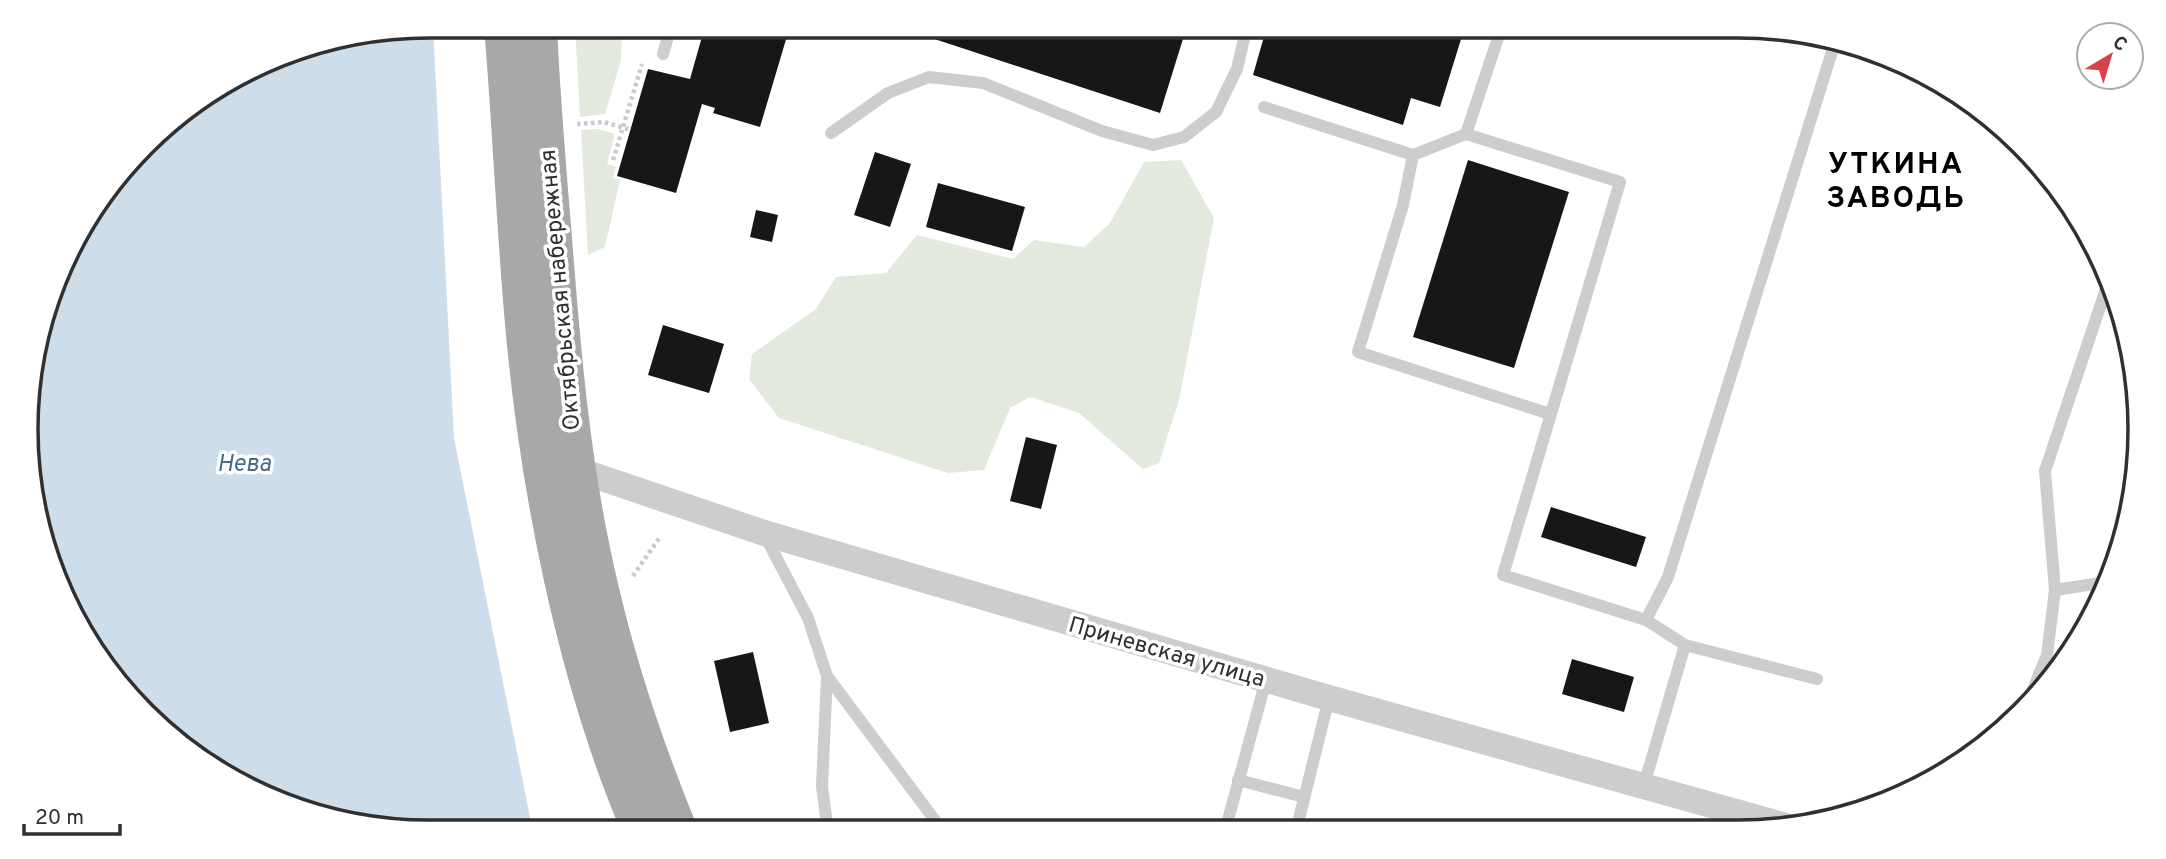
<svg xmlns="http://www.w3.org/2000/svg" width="2166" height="859" font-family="Overpass,sans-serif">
	<rect width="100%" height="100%" fill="#fff"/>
	<!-- green -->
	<g fill="#e3e9dd">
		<path d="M 575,26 L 622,26 L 621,60 L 605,114 L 580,117 Z"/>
		<path d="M 598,129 L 615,134 L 607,164 L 616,167 L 613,178 L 620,180 L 605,247 L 588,255 L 581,130 Z"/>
		<path d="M 1181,160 L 1214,218 L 1179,400 L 1159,463 L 1143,469 L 1079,413 L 1030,397 L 1010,408 L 984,470 L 948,473 L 779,418 L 749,379 L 752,354 L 816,309 L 836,277 L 886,273 L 917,235 L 1013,259 L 1034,240 L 1084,247 L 1110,223 L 1144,162 Z"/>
	</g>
	<!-- water -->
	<path fill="#ceddea" d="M 433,26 L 454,438 L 533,832 L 430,833 L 300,811 L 184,750 L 94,653 L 34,509 L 30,376 L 80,228 L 164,126 L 300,48 Z"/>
	<!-- building -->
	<g fill="#171717">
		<path d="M 705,26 L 790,26 L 760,127 L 713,113 L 715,108 L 702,104 L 676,193 L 617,176 L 648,69 L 690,79 Z"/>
		<path d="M 895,26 L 1187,26 L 1160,113 Z"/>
		<path d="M 1267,26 L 1450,26 L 1448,32 L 1462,36 L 1440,107 L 1411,98 L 1403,125 L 1253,75 Z"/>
		<path d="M 875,152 L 911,164 L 890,227 L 854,215 Z"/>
		<path d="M 1468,160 L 1569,192 L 1514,368 L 1413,337 Z"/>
		<path d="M 938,183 L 1025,207 L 1012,251 L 926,227 Z"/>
		<path d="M 756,210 L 778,215 L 772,242 L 750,237 Z"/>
		<path d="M 663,325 L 724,344 L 709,393 L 648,375 Z"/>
		<path d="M 1026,437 L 1057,445 L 1041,509 L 1010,501 Z"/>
		<path d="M 1551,507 L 1646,537 L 1636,567 L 1541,537 Z"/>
		<path d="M 753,652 L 769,723 L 730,732 L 714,661 Z"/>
		<path d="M 1572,659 L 1634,677 L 1624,712 L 1562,694 Z"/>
	</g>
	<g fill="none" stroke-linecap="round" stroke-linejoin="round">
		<!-- path -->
		<g stroke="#cacaca" stroke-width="4.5" stroke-dasharray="3.5 3.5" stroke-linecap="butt">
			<path d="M 577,124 L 604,122 L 631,130"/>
			<path d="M 613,160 L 642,64"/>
			<path d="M 633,576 L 660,537"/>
		</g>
		<!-- lane -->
		<g stroke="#cdcdcd" stroke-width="12">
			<path d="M 663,54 L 671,26"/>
			<path d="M 1264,107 L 1413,155 L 1466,134 L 1620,182 L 1503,575 L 1646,620 L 1685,645 L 1817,679"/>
			<path d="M 831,133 L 888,93 L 929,77 L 983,83 L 1102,131 L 1153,145 L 1184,137 L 1216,112 L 1237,69 L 1247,26"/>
			<path d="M 1466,134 L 1502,26"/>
			<path d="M 1413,155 L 1403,205 L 1358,352 L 1550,414"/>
			<path d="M 765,536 L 808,618 L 827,676 L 940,827 L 938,831"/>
			<path d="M 2055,590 L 2107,582"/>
			<path d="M 1646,620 L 1668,577 L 1835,42"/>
			<path d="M 827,676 L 822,786 L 828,832"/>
			<path d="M 2027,704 L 2047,655 L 2055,590 L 2045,471 L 2107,286"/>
			<path d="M 1238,780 L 1304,797"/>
			<path d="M 1644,785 L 1685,645"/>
			<path d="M 1225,831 L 1266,680"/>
			<path d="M 1296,831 L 1329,698"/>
		</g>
		<!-- street -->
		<path stroke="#cdcdcd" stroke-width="26" d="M 564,471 L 578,470 L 764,533 L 1329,698 L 1793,828"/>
		<!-- primary -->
		<g stroke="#a8a8a8" stroke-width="38">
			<path d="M 503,26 C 511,121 515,217 523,312 C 537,480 575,678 642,832"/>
			<path d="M 538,26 C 541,97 547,167 553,238 C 562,356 572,474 600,590 C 619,672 647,754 679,832"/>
		</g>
	</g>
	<g text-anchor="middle" stroke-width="7" stroke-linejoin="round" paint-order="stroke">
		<!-- street labels -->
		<g font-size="23" fill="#303030" stroke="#fff">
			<text transform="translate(559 290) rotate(-95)" y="8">Октябрьская набережная</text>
			<text transform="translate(1167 651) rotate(16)" y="8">Приневская улица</text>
		</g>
		<!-- water labels -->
		<g font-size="24" font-style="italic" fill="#456d8b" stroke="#fff">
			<text x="244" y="471">Нева</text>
		</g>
		<!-- district labels -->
		<g font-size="30" font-weight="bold" letter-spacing="2" fill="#000" stroke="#fff">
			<text x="1896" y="173">УТКИНА<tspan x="1896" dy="34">ЗАВОДЬ</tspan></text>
		</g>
	</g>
	<!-- crop -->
	<path d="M0 0H2166V859H0ZM429 38H1737A391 391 0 0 1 2128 429V429A391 391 0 0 1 1737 820H429A391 391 0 0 1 38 429V429A391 391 0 0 1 429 38Z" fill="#fff" fill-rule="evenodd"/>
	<path fill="none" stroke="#303030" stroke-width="3.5" d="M429 38H1737A391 391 0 0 1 2128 429V429A391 391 0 0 1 1737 820H429A391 391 0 0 1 38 429V429A391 391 0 0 1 429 38Z"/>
	<!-- north arrow -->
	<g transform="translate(2110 56) rotate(38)"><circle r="33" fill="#ffffff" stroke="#acacac" stroke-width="2"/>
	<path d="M0-5L12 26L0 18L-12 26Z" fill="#d64348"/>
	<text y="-10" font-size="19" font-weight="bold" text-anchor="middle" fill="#303030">С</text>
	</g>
	<!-- scale -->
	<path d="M24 824v10h96v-10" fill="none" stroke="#303030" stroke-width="3.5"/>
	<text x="35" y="824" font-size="21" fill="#303030" stroke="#ffffff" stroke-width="5" paint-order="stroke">20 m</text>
</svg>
